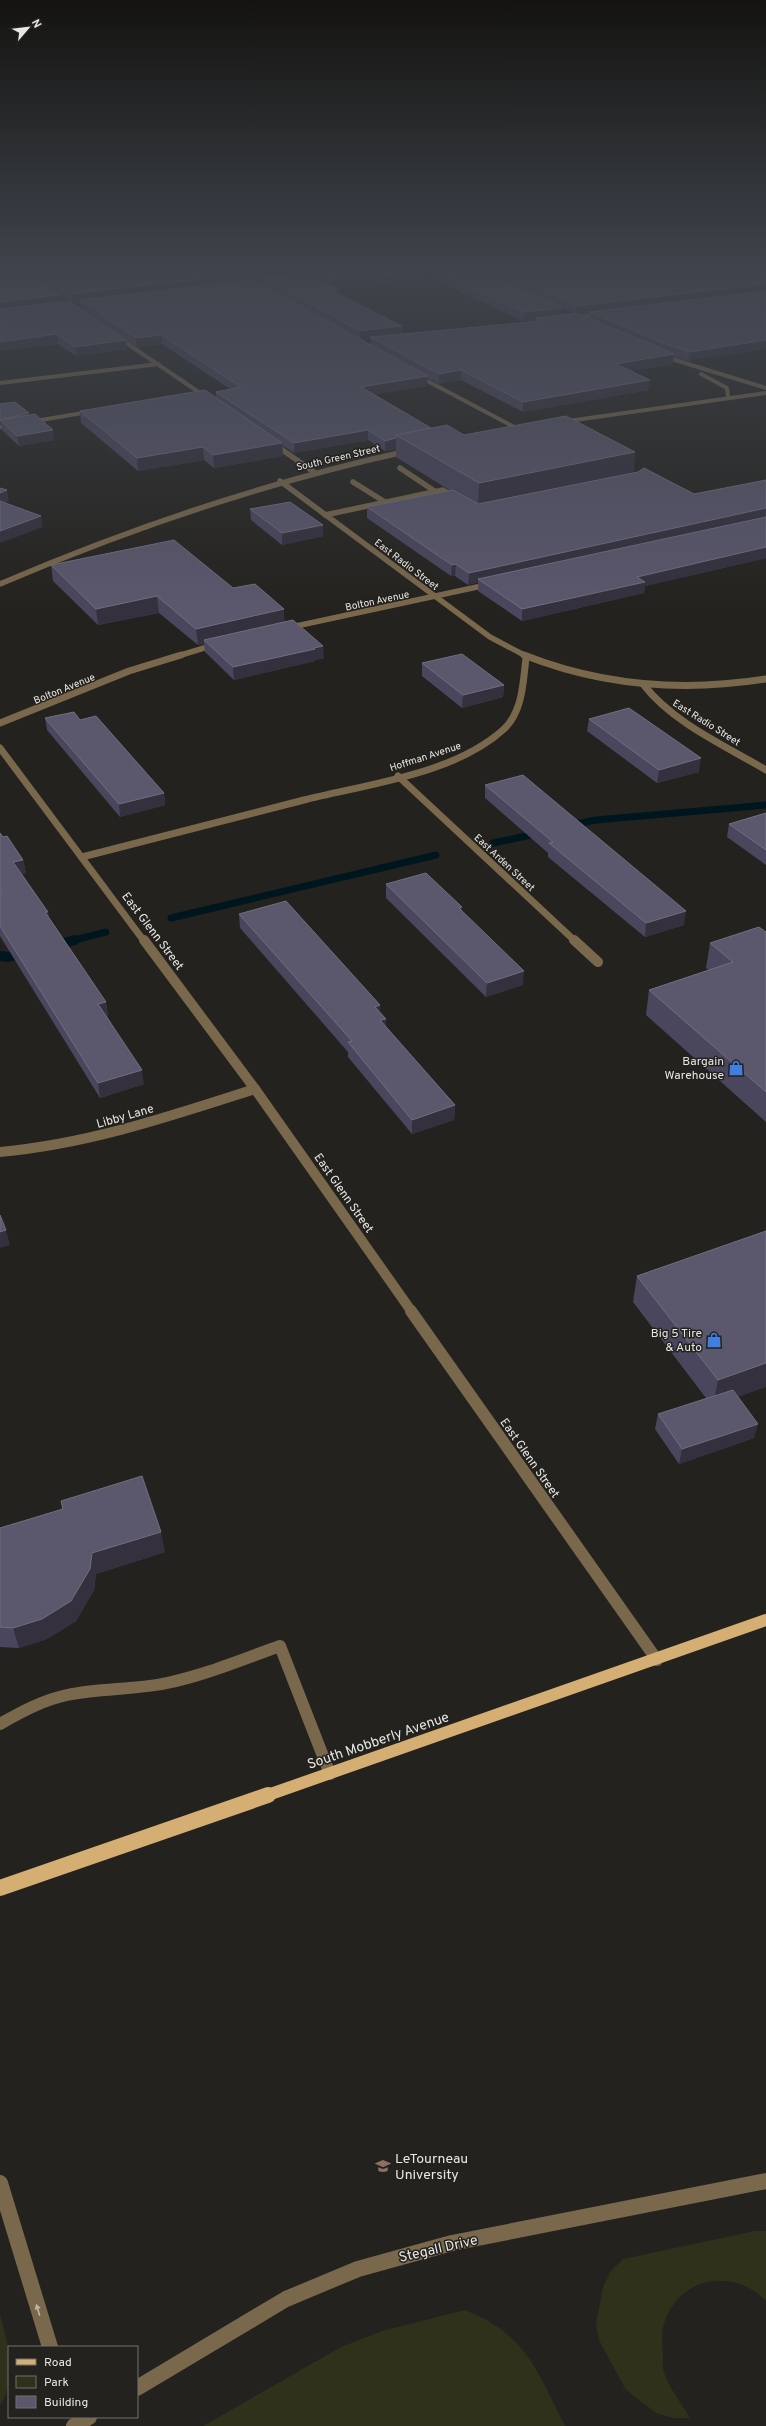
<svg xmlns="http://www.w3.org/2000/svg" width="766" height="2426" font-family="Overpass,sans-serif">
	<rect width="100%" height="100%" fill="#24221e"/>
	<!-- green -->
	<g fill="#2f311b">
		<path d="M 755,2231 L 766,2231 L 766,2301 C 735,2268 680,2276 665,2321 C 661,2331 662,2343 663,2354 C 663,2360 662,2367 664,2372 C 669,2388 682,2404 690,2418 L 673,2418 L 656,2413 L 626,2390 L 599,2340 L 596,2324 L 603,2287 L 610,2272 L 623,2259 Z"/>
		<path d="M 465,2310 C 526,2334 537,2371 565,2426 L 203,2426 L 341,2347 L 382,2331 Z"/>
		<path d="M 0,2315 C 8,2343 18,2379 0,2405 Z"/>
	</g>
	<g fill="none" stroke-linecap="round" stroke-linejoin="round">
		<!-- stream-far1 -->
		<g stroke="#00161e" stroke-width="7">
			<path d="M 567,826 L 596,820 L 766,805"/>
			<path d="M 493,843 L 540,833"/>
			<path d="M 171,918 L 436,855"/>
			<path d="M 71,941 L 106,932"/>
		</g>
		<!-- stream -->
		<g stroke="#00161e" stroke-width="10">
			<path d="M 52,946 L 75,940"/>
			<path d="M 0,956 L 8,957 L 25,953"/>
		</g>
		<!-- minor-far5 -->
		<g stroke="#7a684c" stroke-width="4">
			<path d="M 225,269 L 257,287"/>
			<path d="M 571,318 L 603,314"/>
			<path d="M 116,336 L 209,399"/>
			<path d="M 662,356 L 766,388"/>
			<path d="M 701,374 L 727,388 L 728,398"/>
			<path d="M 416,375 L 518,429"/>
			<path d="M 0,383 L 159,364"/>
			<path d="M 561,422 L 766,393"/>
			<path d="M 0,427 L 94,411"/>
		</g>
		<!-- minor-far4 -->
		<g stroke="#7a684c" stroke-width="5.5">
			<path d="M 271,442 L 314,472"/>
			<path d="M 400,468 L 436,492"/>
			<path d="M 280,481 L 490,637 L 526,656"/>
			<path d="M 353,482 L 385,502"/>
			<path d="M 325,515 L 443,490 L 456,498"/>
			<path d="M 0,584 C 133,527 267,482 408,451"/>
			<path d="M 287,628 L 491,584"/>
			<path d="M 178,656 L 217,644"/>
		</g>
		<!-- minor-far3 -->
		<g stroke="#7a684c" stroke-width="7">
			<path d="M 524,655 C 602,686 683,692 766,679"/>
			<path d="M 643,684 C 673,723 724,745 766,770"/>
			<path d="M 0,723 L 129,671 L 181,655"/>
			<path d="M 0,748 L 144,941"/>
			<path d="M 398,776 L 575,941"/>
			<path d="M 82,857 C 156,838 230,819 304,800 C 368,784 455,774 504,729 C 523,711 523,682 526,658"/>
		</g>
		<!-- minor-far2 -->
		<g stroke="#7a684c" stroke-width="10">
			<path d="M 144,940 L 255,1089 L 412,1312"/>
			<path d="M 574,940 L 598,962"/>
			<path d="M 0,1152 C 89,1144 171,1116 255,1089"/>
		</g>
		<!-- minor-far1 -->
		<g stroke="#7a684c" stroke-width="12">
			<path d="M 411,1311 L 657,1660"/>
			<path d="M 0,1724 C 21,1712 43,1700 67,1695 C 100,1688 134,1690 167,1683 C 206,1675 243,1659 280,1646 L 330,1774"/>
		</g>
		<!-- minor -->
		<g stroke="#7a684c" stroke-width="16">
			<path d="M 0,2183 L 50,2347"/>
			<path d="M 137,2388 L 286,2299 L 358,2269 L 452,2243 L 766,2181"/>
			<path d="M 74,2426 L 89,2417"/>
		</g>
		<!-- major-far1 -->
		<path stroke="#d4ae73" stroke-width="12" d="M 265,1796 L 766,1620"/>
		<!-- major -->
		<path stroke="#d4ae73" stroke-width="16" d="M 0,1888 L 268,1795"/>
	</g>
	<!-- wall -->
	<g fill="#4a465e" fill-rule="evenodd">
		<path d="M 25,269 L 766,269 L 689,361 L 674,357 L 673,364 L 631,371 L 649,390 L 523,412 L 461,380 L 439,384 L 428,378 L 427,386 L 374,394 L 431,428 L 464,435 L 635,452 L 633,473 L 694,494 L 766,480 L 766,558 L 645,586 L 644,593 L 522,621 L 478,591 L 478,582 L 468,585 L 455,576 L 451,576 L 367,518 L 367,507 L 451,491 L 396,457 L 396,449 L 385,451 L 368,440 L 294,453 L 282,445 L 283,456 L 214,468 L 204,460 L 138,471 L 81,423 L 80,411 L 216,398 L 216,392 L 230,389 L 162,344 L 137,347 L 126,340 L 127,349 L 76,356 L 58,344 L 0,351 L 60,295 L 61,302 L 81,309 L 80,302 L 72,303 L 26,271 ZM 242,275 L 252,280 L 242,281 ZM 431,278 L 523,321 L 536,320 L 535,321 L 402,334 L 338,294 L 338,290 L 334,288 ZM 264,280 L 264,287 L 254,281 L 257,281 ZM 563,309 L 573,313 L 562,315 ZM 589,313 L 589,319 L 579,315 ZM 370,339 L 370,345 L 362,340 Z"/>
		<path d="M 0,404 L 29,415 L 54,440 L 19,446 L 2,430 L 1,425 L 0,425 Z"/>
		<path d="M 250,509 L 323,525 L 323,536 L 282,545 L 251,520 Z"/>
		<path d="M 51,565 L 233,588 L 285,622 L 324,658 L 315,660 L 315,661 L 234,680 L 205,652 L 204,644 L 198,645 L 159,613 L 98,625 L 53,581 Z"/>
		<path d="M 422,663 L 504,685 L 503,697 L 462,708 L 422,676 Z"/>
		<path d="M 45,718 L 80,720 L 164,793 L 165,805 L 120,817 L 47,730 Z"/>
		<path d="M 589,719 L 699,772 L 657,783 L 587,731 Z"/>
		<path d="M 485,785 L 684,925 L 645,937 L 548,857 L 548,853 L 485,798 Z"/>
		<path d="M 766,813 L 766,865 L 727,837 L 729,824 Z"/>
		<path d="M 0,833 L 3,837 L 23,860 L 26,873 L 22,874 L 48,912 L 49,918 L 106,1002 L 108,1016 L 107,1016 L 144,1084 L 100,1098 L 0,936 Z"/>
		<path d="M 386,884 L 462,912 L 523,985 L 486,997 L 386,898 Z"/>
		<path d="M 239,914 L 380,1005 L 380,1012 L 386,1019 L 386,1027 L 455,1105 L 454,1120 L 412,1134 L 348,1057 L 348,1052 L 240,928 Z"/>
		<path d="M 766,932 L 766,1122 L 646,1015 L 649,990 L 709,970 L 706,968 L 710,943 Z"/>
		<path d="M 637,1276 L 738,1397 L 754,1438 L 679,1464 L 655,1429 L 658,1414 L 706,1398 L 633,1302 Z"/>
		<path d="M 61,1501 L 165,1552 L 96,1574 L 94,1590 L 76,1621 L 47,1639 L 19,1648 L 0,1647 L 0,1528 L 62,1509 Z"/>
	</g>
	<!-- shaded-wall -->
	<g fill="#34303e">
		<path d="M 284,269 L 356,269 L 264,278 L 264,280 L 254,281 L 254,273 Z"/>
		<path d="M 432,270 L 431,278 L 321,289 L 320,281 Z"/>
		<path d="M 242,274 L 242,283 L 80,300 L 80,302 L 72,303 L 71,294 Z"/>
		<path d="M 766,284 L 766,293 L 589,312 L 589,313 L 576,315 L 577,306 Z"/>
		<path d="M 338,290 L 338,299 L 332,291 Z"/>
		<path d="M 60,295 L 61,304 L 0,311 L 0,302 Z"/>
		<path d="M 563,308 L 562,317 L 536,318 L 536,320 L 523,321 L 524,312 Z"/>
		<path d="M 402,326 L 402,336 L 370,337 L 370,339 L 360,340 L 360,331 Z"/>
		<path d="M 57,334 L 58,344 L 0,351 L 0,342 Z"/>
		<path d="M 161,335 L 162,344 L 137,347 L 136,338 Z"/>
		<path d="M 126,340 L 127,349 L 76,356 L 75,347 Z"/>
		<path d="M 766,340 L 766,349 L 689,361 L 690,352 Z"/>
		<path d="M 674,354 L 673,364 L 615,374 L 616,364 Z"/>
		<path d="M 461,370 L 461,380 L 439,384 L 439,374 Z"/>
		<path d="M 428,376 L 427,386 L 361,397 L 361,387 Z"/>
		<path d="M 650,380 L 649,390 L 523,412 L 523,402 Z"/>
		<path d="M 29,413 L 29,419 L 0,420 L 1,425 L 0,425 L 0,420 Z"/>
		<path d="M 53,430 L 54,440 L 19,446 L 17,436 Z"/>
		<path d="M 368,430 L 368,440 L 294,453 L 294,443 Z"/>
		<path d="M 396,438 L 396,449 L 385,451 L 385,441 Z"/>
		<path d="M 282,443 L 283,456 L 214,468 L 213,455 Z"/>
		<path d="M 203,447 L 204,460 L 138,471 L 137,458 Z"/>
		<path d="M 635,452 L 633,475 L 478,506 L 479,483 Z"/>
		<path d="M 7,490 L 9,501 L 0,504 L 0,493 Z"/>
		<path d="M 766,508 L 765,519 L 478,579 L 478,582 L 468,585 L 469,573 Z"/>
		<path d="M 41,516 L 43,527 L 0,543 L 0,531 Z"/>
		<path d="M 323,525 L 323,536 L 282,545 L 282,533 Z"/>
		<path d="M 766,547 L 766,558 L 645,586 L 644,593 L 522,621 L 522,609 L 637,577 Z"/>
		<path d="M 456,564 L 455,576 L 451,576 L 452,565 Z"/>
		<path d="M 157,596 L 159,613 L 98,625 L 96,609 Z"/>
		<path d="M 284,609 L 285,625 L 204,640 L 204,644 L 198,645 L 196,629 Z"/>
		<path d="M 323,646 L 324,658 L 315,660 L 315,661 L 234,680 L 233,667 Z"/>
		<path d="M 504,685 L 503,697 L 462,708 L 463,695 Z"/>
		<path d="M 701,758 L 699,772 L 657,783 L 659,770 Z"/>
		<path d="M 164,793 L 165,805 L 120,817 L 119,804 Z"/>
		<path d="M 23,860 L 26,873 L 16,876 L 13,862 Z"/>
		<path d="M 462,907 L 462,921 L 459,908 Z"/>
		<path d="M 686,911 L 684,925 L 645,937 L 646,923 Z"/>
		<path d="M 45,912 L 48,912 L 50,926 Z"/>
		<path d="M 524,971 L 523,985 L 486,997 L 487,983 Z"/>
		<path d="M 106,1002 L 108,1016 L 101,1018 L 98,1004 Z"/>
		<path d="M 380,1005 L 380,1020 L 375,1007 Z"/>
		<path d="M 386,1019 L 386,1033 L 380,1020 Z"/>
		<path d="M 142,1070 L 144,1084 L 100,1098 L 98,1083 Z"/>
		<path d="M 455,1105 L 454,1120 L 412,1134 L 412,1120 Z"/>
		<path d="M 6,1230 L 10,1245 L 0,1248 L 0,1232 Z"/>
		<path d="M 766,1363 L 766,1387 L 713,1406 L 718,1380 Z"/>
		<path d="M 758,1424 L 754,1438 L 679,1464 L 682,1449 Z"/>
		<path d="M 161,1532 L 165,1552 L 96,1574 L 94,1590 L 76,1621 L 47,1639 L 19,1648 L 13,1628 L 92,1553 Z"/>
	</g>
	<!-- building -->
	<g fill="#5b576d" stroke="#716e80">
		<path d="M 0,269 L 21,269 L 60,295 L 0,302 Z"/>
		<path d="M 34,269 L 233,269 L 242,274 L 71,294 Z"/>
		<path d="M 247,269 L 284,269 L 254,273 Z"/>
		<path d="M 342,269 L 474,269 L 563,308 L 524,312 L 432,270 L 320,281 L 338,290 L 332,291 L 402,326 L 360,331 L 264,278 Z"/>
		<path d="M 491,269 L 766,269 L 766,284 L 577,306 Z"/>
		<path d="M 252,280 L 428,376 L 361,387 L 431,428 L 396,435 L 396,438 L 385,441 L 368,430 L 294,443 L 216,392 L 241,387 L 161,335 L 136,338 L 80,300 Z"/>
		<path d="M 766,291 L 766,340 L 690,352 L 668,345 L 589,312 Z"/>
		<path d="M 69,301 L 126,340 L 75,347 L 57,334 L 0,342 L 0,309 Z"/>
		<path d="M 576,313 L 674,354 L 616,364 L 650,380 L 523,402 L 461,370 L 439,374 L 370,337 L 542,321 L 536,318 Z"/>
		<path d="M 205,390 L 282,443 L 213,455 L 203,447 L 137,458 L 80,411 Z"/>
		<path d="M 15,402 L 29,413 L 0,420 L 0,404 Z"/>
		<path d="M 35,414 L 53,430 L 17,436 L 0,420 Z"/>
		<path d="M 566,416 L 635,452 L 479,483 L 396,435 L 447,425 L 464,435 Z"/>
		<path d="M 644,468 L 694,494 L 766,480 L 766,508 L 469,573 L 456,564 L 452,565 L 367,507 L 453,490 L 478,504 L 638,472 Z"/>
		<path d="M 0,488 L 7,490 L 0,493 Z"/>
		<path d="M 0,501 L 41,516 L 0,531 Z"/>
		<path d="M 290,502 L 323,525 L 282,533 L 250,509 Z"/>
		<path d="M 766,517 L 766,547 L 637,577 L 645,582 L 522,609 L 478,579 Z"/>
		<path d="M 174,540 L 233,588 L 255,584 L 284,609 L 196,629 L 157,596 L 96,609 L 51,565 Z"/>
		<path d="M 293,620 L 323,646 L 314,648 L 315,649 L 233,667 L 204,640 Z"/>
		<path d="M 462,654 L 504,685 L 463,695 L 422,663 Z"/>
		<path d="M 629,708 L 701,758 L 659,770 L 589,719 Z"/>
		<path d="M 74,712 L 80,720 L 96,716 L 164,793 L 119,804 L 45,718 Z"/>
		<path d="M 523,775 L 686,911 L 646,923 L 549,843 L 553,842 L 485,785 Z"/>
		<path d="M 766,813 L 766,850 L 729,824 Z"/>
		<path d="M 0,833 L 3,837 L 7,836 L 23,860 L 13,862 L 48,912 L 45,912 L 106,1002 L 98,1004 L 142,1070 L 98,1083 L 0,926 L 0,891 L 2,891 L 0,888 Z"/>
		<path d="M 426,873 L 462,907 L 459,908 L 524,971 L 487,983 L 386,884 Z"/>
		<path d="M 286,901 L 380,1005 L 375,1007 L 386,1019 L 380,1020 L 455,1105 L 412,1120 L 348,1042 L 352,1041 L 239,914 Z"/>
		<path d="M 759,927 L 766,932 L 766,1092 L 649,990 L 733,962 L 710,943 Z"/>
		<path d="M 0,1215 L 6,1230 L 0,1232 Z"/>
		<path d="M 766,1231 L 766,1363 L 718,1380 L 637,1276 Z"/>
		<path d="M 733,1390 L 758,1424 L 682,1449 L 658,1414 Z"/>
		<path d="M 142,1476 L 161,1532 L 92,1553 L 90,1569 L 71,1601 L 42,1619 L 13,1628 L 0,1627 L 0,1528 L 63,1509 L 61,1501 Z"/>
	</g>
	<!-- one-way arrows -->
	<defs><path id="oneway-solid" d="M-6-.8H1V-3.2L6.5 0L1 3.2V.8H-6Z"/></defs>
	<use fill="#bdb4a8" href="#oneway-solid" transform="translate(38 2310) rotate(-107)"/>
	<!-- sky -->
	<linearGradient id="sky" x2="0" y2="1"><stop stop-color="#141310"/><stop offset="0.44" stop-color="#3f444c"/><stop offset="1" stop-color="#3f444c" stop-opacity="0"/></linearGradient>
	<rect width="766" height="609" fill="url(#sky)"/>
	<!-- icons -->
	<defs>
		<g id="shop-bare" transform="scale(1.2)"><path d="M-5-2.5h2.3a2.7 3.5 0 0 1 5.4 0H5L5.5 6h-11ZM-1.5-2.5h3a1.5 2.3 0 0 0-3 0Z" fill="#3f7fe0" stroke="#24221e" stroke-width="2.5" paint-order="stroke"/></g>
		<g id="university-bare" transform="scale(1.2)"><path d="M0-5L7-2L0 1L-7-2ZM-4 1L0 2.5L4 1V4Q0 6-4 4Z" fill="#8d6e63" stroke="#24221e" stroke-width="2.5" paint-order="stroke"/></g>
	</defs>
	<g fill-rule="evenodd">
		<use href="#shop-bare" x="736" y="1068"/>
		<use href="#shop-bare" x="714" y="1340"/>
		<use href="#university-bare" x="383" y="2166"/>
	</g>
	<g text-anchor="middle" stroke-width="3" stroke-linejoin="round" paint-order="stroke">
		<!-- far-street labels -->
		<g font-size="10" fill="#e9e7e5" stroke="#24221e">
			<text transform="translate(338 457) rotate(-13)" y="4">South Green Street</text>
			<text transform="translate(407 564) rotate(37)" y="4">East Radio Street</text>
			<text transform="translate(377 600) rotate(-12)" y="4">Bolton Avenue</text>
			<text transform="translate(64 688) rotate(-22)" y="4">Bolton Avenue</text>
			<text transform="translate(707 722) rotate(32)" y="4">East Radio Street</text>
			<text transform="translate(425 756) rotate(-18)" y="4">Hoffman Avenue</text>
			<text transform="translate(505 862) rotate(43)" y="4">East Arden Street</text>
		</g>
		<!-- street labels -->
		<g font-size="12" fill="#e9e7e5" stroke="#24221e">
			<text transform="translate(153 931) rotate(53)" y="4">East Glenn Street</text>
			<text transform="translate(125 1116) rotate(-16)" y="4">Libby Lane</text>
			<text transform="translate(344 1193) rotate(55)" y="4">East Glenn Street</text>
			<text transform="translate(530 1458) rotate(55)" y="4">East Glenn Street</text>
		</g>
		<!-- poi labels -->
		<g font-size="12" fill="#e9e7e5" stroke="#24221e" text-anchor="end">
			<text x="724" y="1065">Bargain<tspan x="724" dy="14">Warehouse</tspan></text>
			<text x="702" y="1337">Big 5 Tire<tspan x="702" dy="14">&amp; Auto</tspan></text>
		</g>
		<!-- near-street labels -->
		<g font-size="14" fill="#e9e7e5" stroke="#24221e">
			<text transform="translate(378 1740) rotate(-19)" y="5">South Mobberly Avenue</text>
			<text transform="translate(438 2248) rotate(-13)" y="5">Stegall Drive</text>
		</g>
		<!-- near-poi labels -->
		<g font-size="14" fill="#e9e7e5" stroke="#24221e" text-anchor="start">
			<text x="395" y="2163">LeTourneau<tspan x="395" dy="16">University</tspan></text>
		</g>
	</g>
	<!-- legend -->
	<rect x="8" y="2346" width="130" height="72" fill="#24221e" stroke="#73716e"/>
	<rect x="16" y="2359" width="20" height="6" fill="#d4ae73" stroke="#73716e"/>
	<text x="44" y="2366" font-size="12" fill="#e9e7e5">Road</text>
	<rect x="16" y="2376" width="20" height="12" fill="#2f311b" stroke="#73716e"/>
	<text x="44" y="2386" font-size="12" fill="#e9e7e5">Park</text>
	<rect x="16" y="2396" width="20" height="12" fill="#5b576d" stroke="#73716e"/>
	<text x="44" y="2406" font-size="12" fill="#e9e7e5">Building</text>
	<!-- north arrow -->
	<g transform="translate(28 28) rotate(62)" stroke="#24221e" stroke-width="3" paint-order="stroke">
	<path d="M0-3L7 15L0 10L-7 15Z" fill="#e9e7e5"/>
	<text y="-6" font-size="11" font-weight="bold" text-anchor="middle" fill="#e9e7e5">N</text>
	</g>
</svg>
